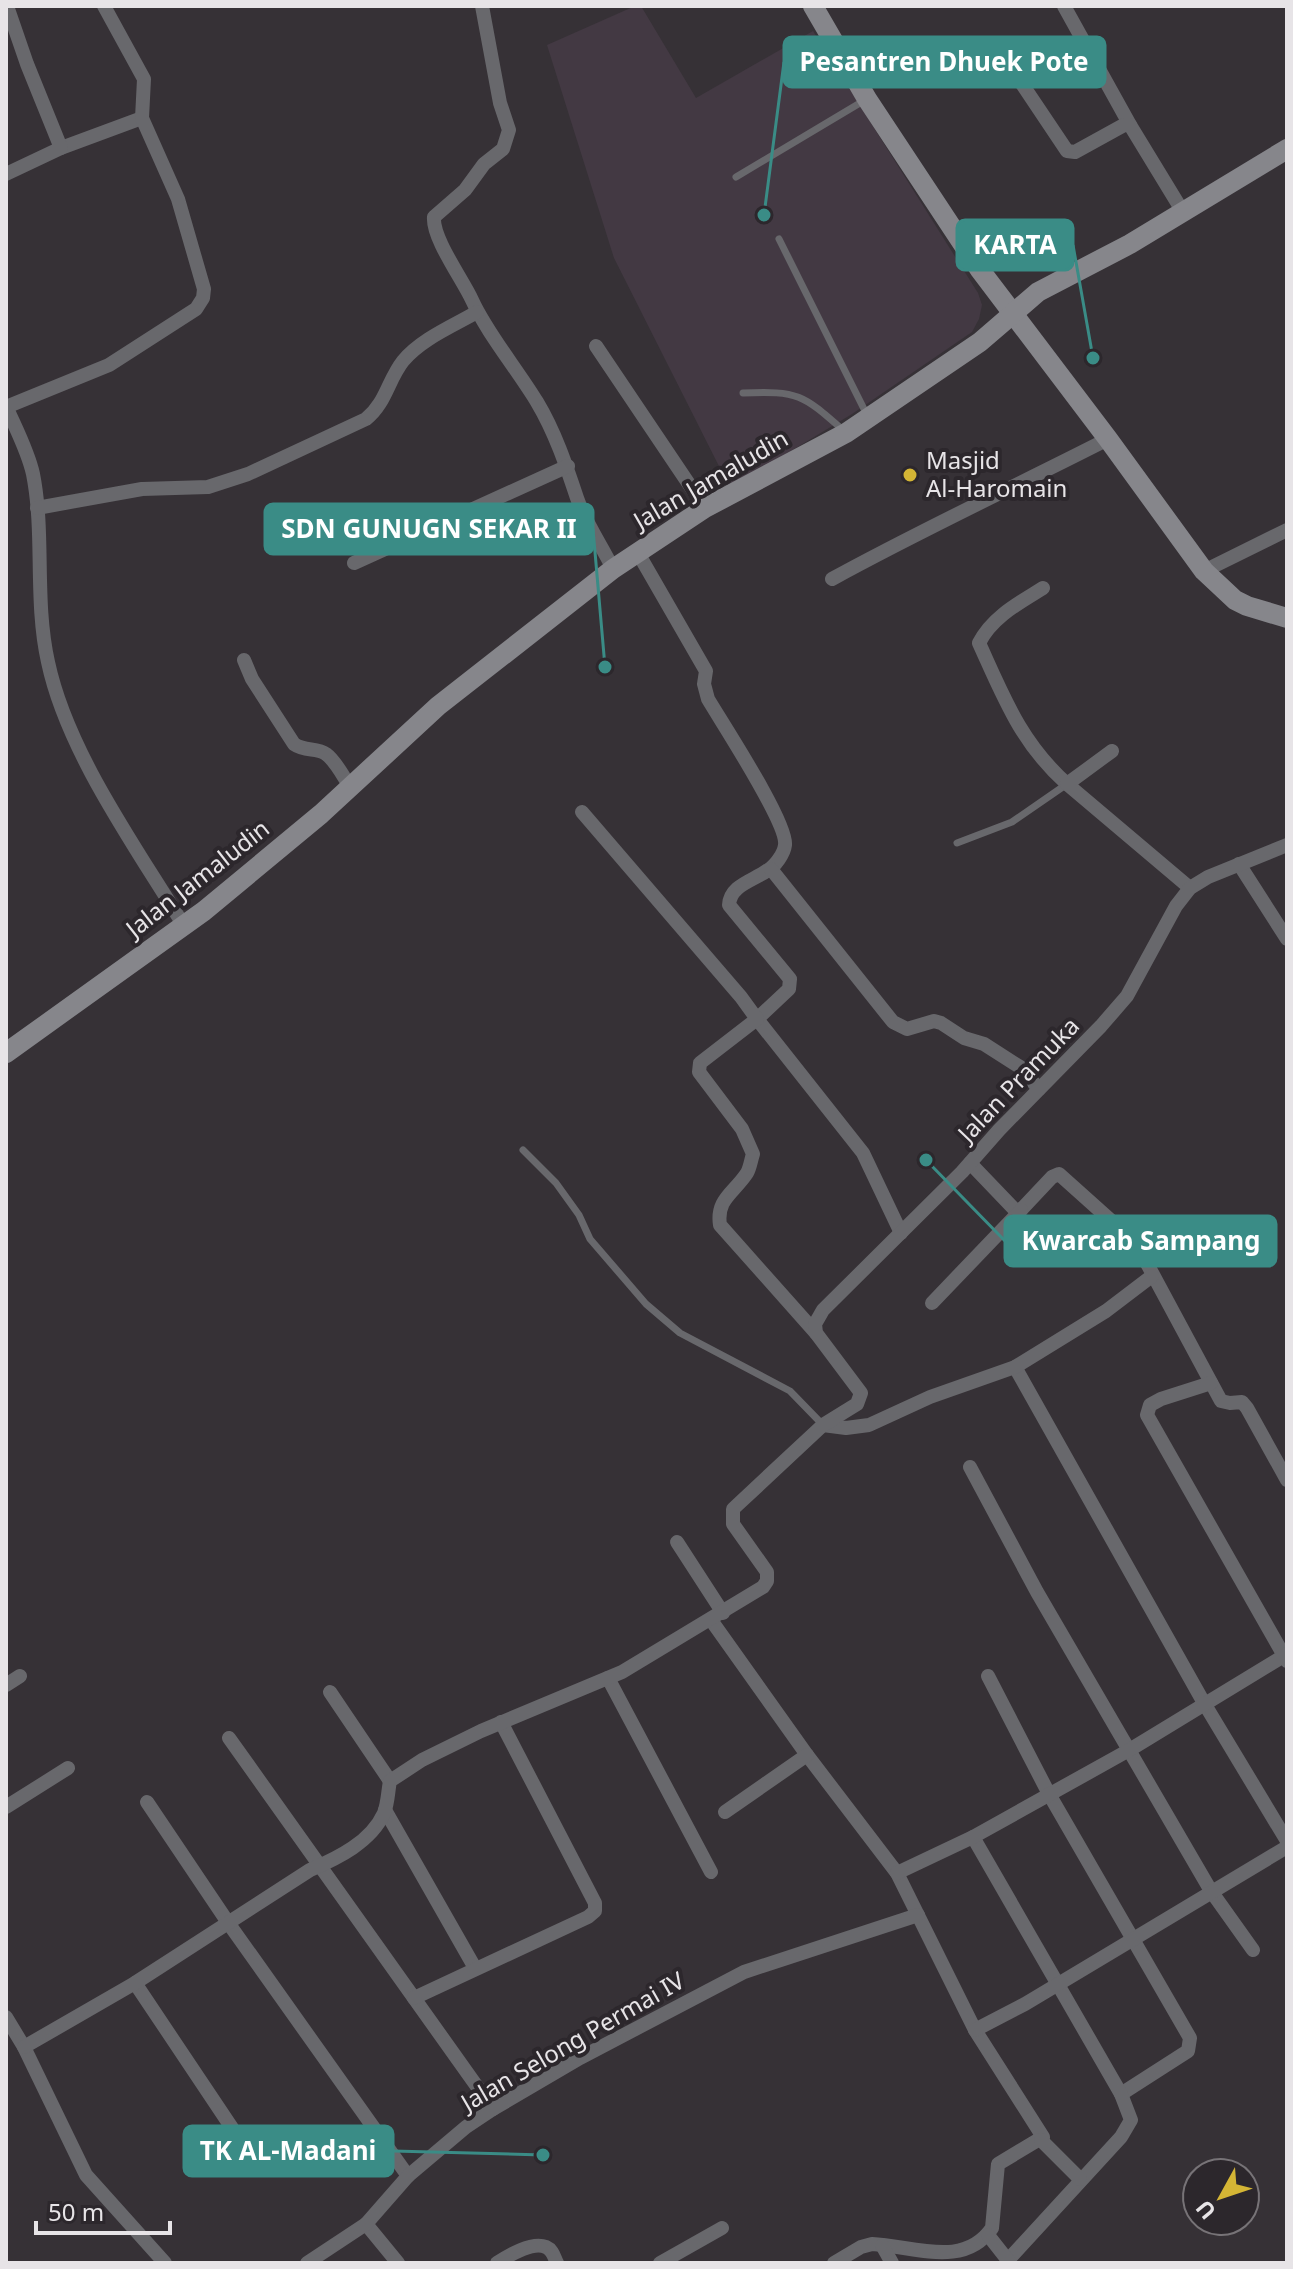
<svg xmlns="http://www.w3.org/2000/svg" width="1293" height="2269" font-family="'Noto Sans',sans-serif">
	<rect width="100%" height="100%" fill="#363136"/>
	<!-- built -->
	<path fill="#433943" d="M 635,6 L 641,6 L 696,98 L 813,31 L 978,293 L 982,305 L 979,319 L 972,332 L 852,414 L 730,488 L 614,258 L 547,45 Z"/>
	<g fill="none" stroke-linecap="round" stroke-linejoin="round">
		<!-- lane -->
		<g stroke="#68686c" stroke-width="7">
			<path d="M 736,177 L 865,100"/>
			<path d="M 779,239 L 867,415"/>
			<path d="M 743,393 C 799,391 802,394 844,431"/>
			<path d="M 957,843 L 1012,822 L 1067,784"/>
			<path d="M 523,1150 L 556,1183 L 579,1215 L 590,1239 L 646,1304 L 680,1333 L 790,1391 L 823,1425"/>
		</g>
		<!-- street -->
		<g stroke="#68686c" stroke-width="14">
			<path d="M 482,6 L 500,103 L 509,130 L 503,149 L 484,164 L 465,190 L 434,217 C 432,238 463,280 472,300 C 487,333 517,369 537,402 C 555,432 566,465 577,498 C 585,522 602,546 613,569"/>
			<path d="M 1064,6 L 1130,125"/>
			<path d="M 1018,78 L 1067,151 L 1075,152 L 1124,125 L 1130,125 L 1183,212"/>
			<path d="M 61,148 L 142,118"/>
			<path d="M 6,174 L 61,148 L 27,64 L 7,6"/>
			<path d="M 596,346 L 705,508"/>
			<path d="M 6,406 C 15,427 28,451 33,474 C 45,535 34,599 48,662 C 67,752 136,847 184,926"/>
			<path d="M 6,407 L 109,365 L 196,309 L 203,298 L 204,289 L 178,199 L 142,118 L 144,79 L 104,6"/>
			<path d="M 37,508 L 142,489 L 208,487 L 248,474 L 366,419 C 386,403 388,380 403,361 C 421,339 453,326 477,312"/>
			<path d="M 638,553 L 706,671 L 704,684 L 708,699 C 722,723 788,823 785,845 C 784,854 775,866 768,870 C 753,881 730,885 729,905 L 790,979 L 789,989 L 757,1019 L 863,1153 L 901,1233"/>
			<path d="M 354,563 L 568,466"/>
			<path d="M 1204,571 L 1287,530"/>
			<path d="M 832,579 C 923,529 1016,486 1108,439"/>
			<path d="M 1043,588 C 1019,603 992,617 979,643 C 1004,698 1021,743 1067,784"/>
			<path d="M 244,660 L 252,679 L 294,744 C 305,752 317,747 326,754 C 336,761 344,778 351,788"/>
			<path d="M 1112,751 L 1067,784 L 1190,888"/>
			<path d="M 582,812 L 741,997 L 757,1019 L 700,1063 L 699,1072 L 742,1129 L 753,1154 C 751,1160 750,1168 747,1173 C 734,1193 716,1199 720,1225 L 816,1333"/>
			<path d="M 1239,864 L 1287,939"/>
			<path d="M 771,869 L 893,1022 L 907,1029 L 934,1021 L 941,1023 L 964,1038 L 984,1044 L 1020,1067 L 1039,1089"/>
			<path d="M 970,1163 L 1014,1209 L 1021,1210 L 1052,1177 L 1059,1174 L 1136,1243 L 1221,1401 L 1230,1403 L 1242,1402 L 1247,1408 L 1287,1480"/>
			<path d="M 932,1303 L 1021,1210"/>
			<path d="M 1015,1367 L 1204,1703 L 1287,1841"/>
			<path d="M 1211,1383 L 1161,1399 L 1150,1405 L 1147,1415 L 1287,1661"/>
			<path d="M 823,1425 L 846,1428 L 869,1425 L 930,1397 L 1015,1367 L 1106,1311 L 1152,1276"/>
			<path d="M 970,1467 L 1037,1592 L 1211,1891 L 1253,1950"/>
			<path d="M 677,1542 L 723,1613"/>
			<path d="M 711,1620 L 807,1755 L 897,1873 L 975,2030 L 1043,2137 L 998,2164 L 992,2228 C 964,2269 914,2246 872,2244 L 861,2247 L 834,2263"/>
			<path d="M 988,1676 L 1049,1794 L 1190,2038 L 1188,2051 L 1121,2094"/>
			<path d="M 608,1678 L 711,1872"/>
			<path d="M 6,1685 L 20,1676"/>
			<path d="M 330,1692 L 390,1781"/>
			<path d="M 229,1738 L 493,2109"/>
			<path d="M 147,1802 L 229,1924 L 408,2176"/>
			<path d="M 6,1807 L 68,1768"/>
			<path d="M 385,1810 L 475,1968"/>
			<path d="M 725,1812 L 807,1755"/>
			<path d="M 973,1837 L 1121,2094 L 1131,2120 L 1121,2137 L 1008,2260"/>
			<path d="M 897,1873 L 973,1837 L 1131,1749 L 1287,1654"/>
			<path d="M 135,1983 L 232,2128"/>
			<path d="M 414,1998 L 588,1917 L 595,1911 L 595,1903 L 501,1722"/>
			<path d="M 6,2017 L 24,2047 L 86,2175 L 165,2263"/>
			<path d="M 975,2030 L 1025,2004 L 1287,1847"/>
			<path d="M 24,2047 L 135,1983 L 310,1870 C 338,1858 371,1842 384,1813 C 388,1803 388,1791 390,1781 L 422,1760 L 481,1731 L 622,1672 L 763,1587 L 767,1581 L 767,1572 L 733,1524 L 733,1509 L 823,1425 L 857,1404 L 861,1393 L 816,1333 L 815,1324 L 823,1310 L 962,1172 L 999,1130 L 1101,1026 L 1127,996 L 1176,906 L 1190,888 L 1208,877 L 1287,845"/>
			<path d="M 1041,2140 L 1080,2179"/>
			<path d="M 366,2224 L 398,2263"/>
			<path d="M 988,2235 L 1010,2263"/>
			<path d="M 882,2245 L 892,2263"/>
			<path d="M 307,2263 L 366,2224 L 408,2176 L 466,2127 L 493,2109 L 580,2058 L 744,1972 L 918,1915"/>
			<path d="M 497,2263 C 508,2256 532,2241 546,2247 C 553,2250 554,2257 557,2263"/>
			<path d="M 660,2263 L 722,2228"/>
		</g>
		<!-- secondary -->
		<g stroke="#86868b" stroke-width="20">
			<path d="M 813,6 L 867,99 L 980,270 L 1108,439 L 1204,571 L 1235,600 L 1247,606 L 1287,618"/>
			<path d="M 6,1053 L 204,911 L 321,814 L 438,706 L 613,569 L 705,508 L 846,433 L 980,342 L 1038,292 L 1130,244 L 1287,149"/>
		</g>
	</g>
	<!-- markers -->
	<circle fill="#d4b535" stroke="#2c272c" stroke-width="3" cx="910" cy="475" r="8"/>
	<g text-anchor="middle" stroke-width="8" stroke-linejoin="round" paint-order="stroke">
		<!-- poi labels -->
		<g font-size="24" fill="#e7e4e7" stroke="#2c272c" text-anchor="start">
			<text x="926" y="469">Masjid<tspan x="926" dy="28">Al-Haromain</tspan></text>
		</g>
		<!-- street labels -->
		<g font-size="24" fill="#e7e4e7" stroke="#2c272c">
			<text transform="translate(711 480) rotate(-30)" y="8">Jalan Jamaludin</text>
			<text transform="translate(198 879) rotate(-38)" y="8">Jalan Jamaludin</text>
			<text transform="translate(1019 1080) rotate(-46)" y="8">Jalan Pramuka</text>
			<text transform="translate(573 2042) rotate(-30)" y="8">Jalan Selong Permai IV</text>
		</g>
	</g>
	<!-- callouts -->
	<path fill="none" stroke="#3a8c86" stroke-width="3" d="M764 215L784 62M1093 358L1073 245M605 667L593 529M926 1160L1005 1241M543 2155L393 2151"/>
	<g fill="#3a8c86" stroke="#2c272c" stroke-width="3">
		<circle cx="764" cy="215" r="8"/>
		<circle cx="1093" cy="358" r="8"/>
		<circle cx="605" cy="667" r="8"/>
		<circle cx="926" cy="1160" r="8"/>
		<circle cx="543" cy="2155" r="8"/>
	</g>
	<g fill="#3a8c86" stroke="#3a8c86" stroke-width="3">
		<rect x="784" y="37" width="321" height="50" rx="8"/>
		<rect x="957" y="220" width="116" height="50" rx="8"/>
		<rect x="265" y="504" width="328" height="50" rx="8"/>
		<rect x="1005" y="1216" width="271" height="50" rx="8"/>
		<rect x="184" y="2126" width="209" height="50" rx="8"/>
	</g>
	<g font-size="26" text-anchor="middle" font-weight="bold" fill="#fff">
		<text x="944" y="71">Pesantren Dhuek Pote</text>
		<text x="1015" y="254">KARTA</text>
		<text x="429" y="538">SDN GUNUGN SEKAR II</text>
		<text x="1141" y="1250">Kwarcab Sampang</text>
		<text x="288" y="2160">TK AL-Madani</text>
	</g>
	<!-- border -->
	<rect width="1293" height="2269" fill="none" stroke="#e7e4e7" stroke-width="16"/>
	<!-- north arrow -->
	<g transform="translate(1221 2197) rotate(230)"><circle r="38" fill="#2c272c" stroke="#777377" stroke-width="2"/>
	<path d="M0-6L14 30L0 20L-14 30Z" fill="#d4b535"/>
	<text y="-12" font-size="22" font-weight="bold" text-anchor="middle" fill="#e7e4e7">U</text>
	</g>
	<!-- scale -->
	<path d="M36 2221v12h134v-12" fill="none" stroke="#e7e4e7" stroke-width="4"/>
	<text x="48" y="2221" font-size="24" fill="#e7e4e7" stroke="#2c272c" stroke-width="6" paint-order="stroke">50 m</text>
</svg>
